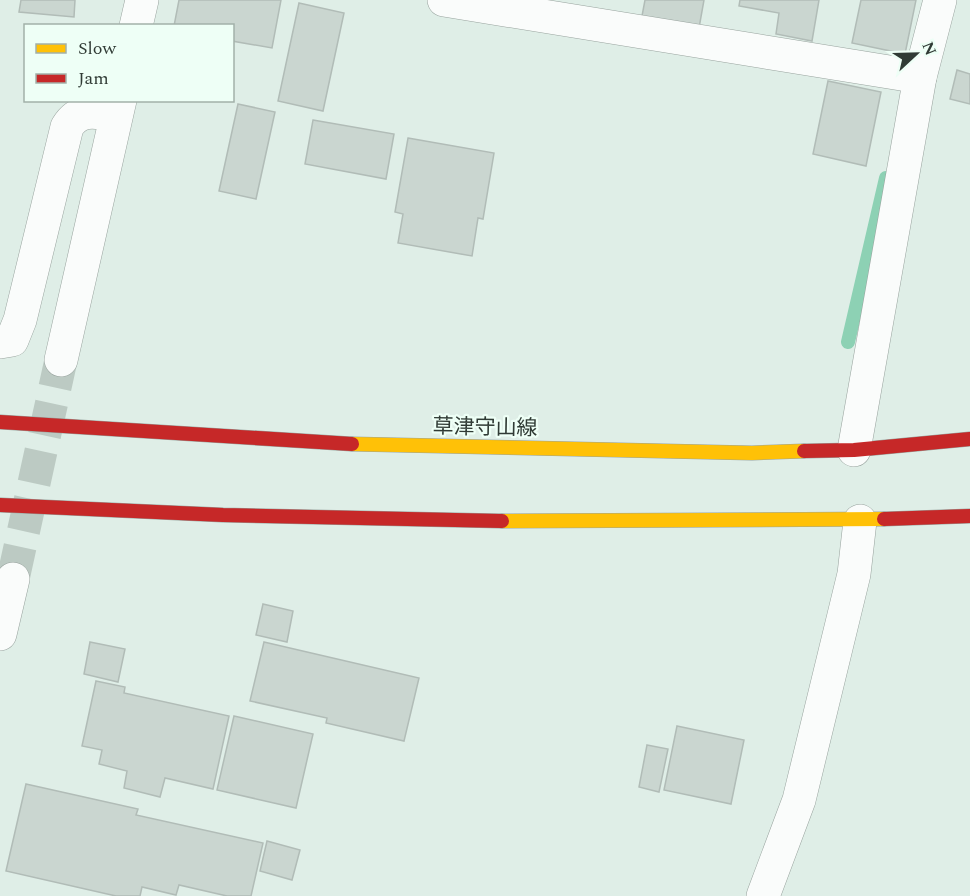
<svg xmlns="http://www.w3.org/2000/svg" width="970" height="896" font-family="Spectral,'Noto Sans JP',serif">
	<rect width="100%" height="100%" fill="#dfeee7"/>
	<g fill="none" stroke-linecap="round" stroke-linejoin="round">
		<!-- stream -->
		<path stroke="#8dd1b4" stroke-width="14" d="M 848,342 L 886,178"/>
	</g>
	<!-- building -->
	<g fill="#cad6d0" stroke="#b1bcb7" stroke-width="1.5">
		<path d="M 21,0 L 75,0 L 74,17 L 19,12 Z"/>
		<path d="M 179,0 L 281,0 L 272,48 L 232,41 L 232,26 L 174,26 Z"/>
		<path d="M 645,0 L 704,0 L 699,28 L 642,16 Z"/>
		<path d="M 740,0 L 819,0 L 812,41 L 776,34 L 779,13 L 739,6 Z"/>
		<path d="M 861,0 L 916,0 L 905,54 L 852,43 Z"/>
		<path d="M 299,3 L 344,13 L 323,111 L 278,101 Z"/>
		<path d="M 957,70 L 970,74 L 970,104 L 950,99 Z"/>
		<path d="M 828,81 L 881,92 L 866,166 L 813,154 Z"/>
		<path d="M 238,104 L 275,112 L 256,199 L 219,191 Z"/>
		<path d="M 313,120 L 394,134 L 386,179 L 305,164 Z"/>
		<path d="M 408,138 L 494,153 L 483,219 L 478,218 L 472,256 L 398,243 L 403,214 L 395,212 Z"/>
		<path d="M 263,604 L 293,611 L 287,642 L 256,635 Z"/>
		<path d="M 90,642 L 125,649 L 118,682 L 84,674 Z"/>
		<path d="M 264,642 L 419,678 L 404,741 L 326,723 L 327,718 L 250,701 Z"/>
		<path d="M 96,681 L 125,687 L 124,693 L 229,716 L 213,789 L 165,778 L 160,797 L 124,788 L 127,771 L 99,764 L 102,750 L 82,746 Z"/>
		<path d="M 234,716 L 313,734 L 296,808 L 217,790 Z"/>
		<path d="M 677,726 L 744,740 L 731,804 L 664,790 Z"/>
		<path d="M 647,745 L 668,749 L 659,792 L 639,787 Z"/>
		<path d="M 26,784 L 138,809 L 136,815 L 263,843 L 251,896 L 227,896 L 179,885 L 176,895 L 142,887 L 140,896 L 116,896 L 6,871 Z"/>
		<path d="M 267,841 L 300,850 L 292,880 L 260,871 Z"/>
	</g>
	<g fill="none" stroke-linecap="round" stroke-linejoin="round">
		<!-- street-tunnel -->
		<path stroke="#bccac3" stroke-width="33" stroke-dasharray="33 16" stroke-linecap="butt" d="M 13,579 L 61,360"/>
		<!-- street casing -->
		<g stroke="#98a39e" stroke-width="34">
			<g id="street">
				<path d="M 444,0 L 920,77"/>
				<path d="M 136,26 L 142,0"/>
				<path d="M 0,342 L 12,340 L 20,320 L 67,127 C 79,107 96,112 116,115"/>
				<path d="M 61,360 L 120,100"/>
				<path d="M 854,450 L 920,77 L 940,0"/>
				<path d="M 0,634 L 13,579"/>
				<path d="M 763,896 L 799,800 L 854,574 L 860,521"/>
			</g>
		</g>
		<!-- slow casing -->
		<g stroke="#98a39e" stroke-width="15">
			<g id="slow">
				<path d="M 352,444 L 752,453 L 804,451"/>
				<path d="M 502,521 L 884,519"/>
			</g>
		</g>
		<!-- jam casing -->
		<g stroke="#98a39e" stroke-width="15">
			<g id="jam">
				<path d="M 0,422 L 352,444"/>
				<path d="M 804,451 L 854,450 L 970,439"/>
				<path d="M 0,505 L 223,515 L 502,521"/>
				<path d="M 884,519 L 970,516"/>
			</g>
		</g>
		<!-- street -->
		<use href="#street" stroke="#fafcfb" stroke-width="33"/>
		<!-- slow -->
		<use href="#slow" stroke="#ffc107" stroke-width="14"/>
		<!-- jam -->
		<use href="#jam" stroke="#c62828" stroke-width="14"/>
	</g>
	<g text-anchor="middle" stroke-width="4.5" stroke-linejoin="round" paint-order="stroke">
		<!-- street labels -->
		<g font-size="21" fill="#303b35" stroke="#eefff6">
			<text transform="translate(485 427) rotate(1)" y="7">草津守山線</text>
		</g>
	</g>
	<!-- legend -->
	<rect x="24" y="24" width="210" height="78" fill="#eefff6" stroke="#a2b1a9" stroke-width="1.5"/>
	<rect x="36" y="44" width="30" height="9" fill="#ffc107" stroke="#a2b1a9" stroke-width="1.5"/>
	<text x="78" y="54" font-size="18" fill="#303b35">Slow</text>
	<rect x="36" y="74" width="30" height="9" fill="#c62828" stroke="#a2b1a9" stroke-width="1.5"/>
	<text x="78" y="84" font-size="18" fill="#303b35">Jam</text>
	<!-- north arrow -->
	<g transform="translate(916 54) rotate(68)" stroke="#eefff6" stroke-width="4.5" paint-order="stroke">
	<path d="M0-4.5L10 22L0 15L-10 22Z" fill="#303b35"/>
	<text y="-9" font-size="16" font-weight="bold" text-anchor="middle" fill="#303b35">N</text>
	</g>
</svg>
